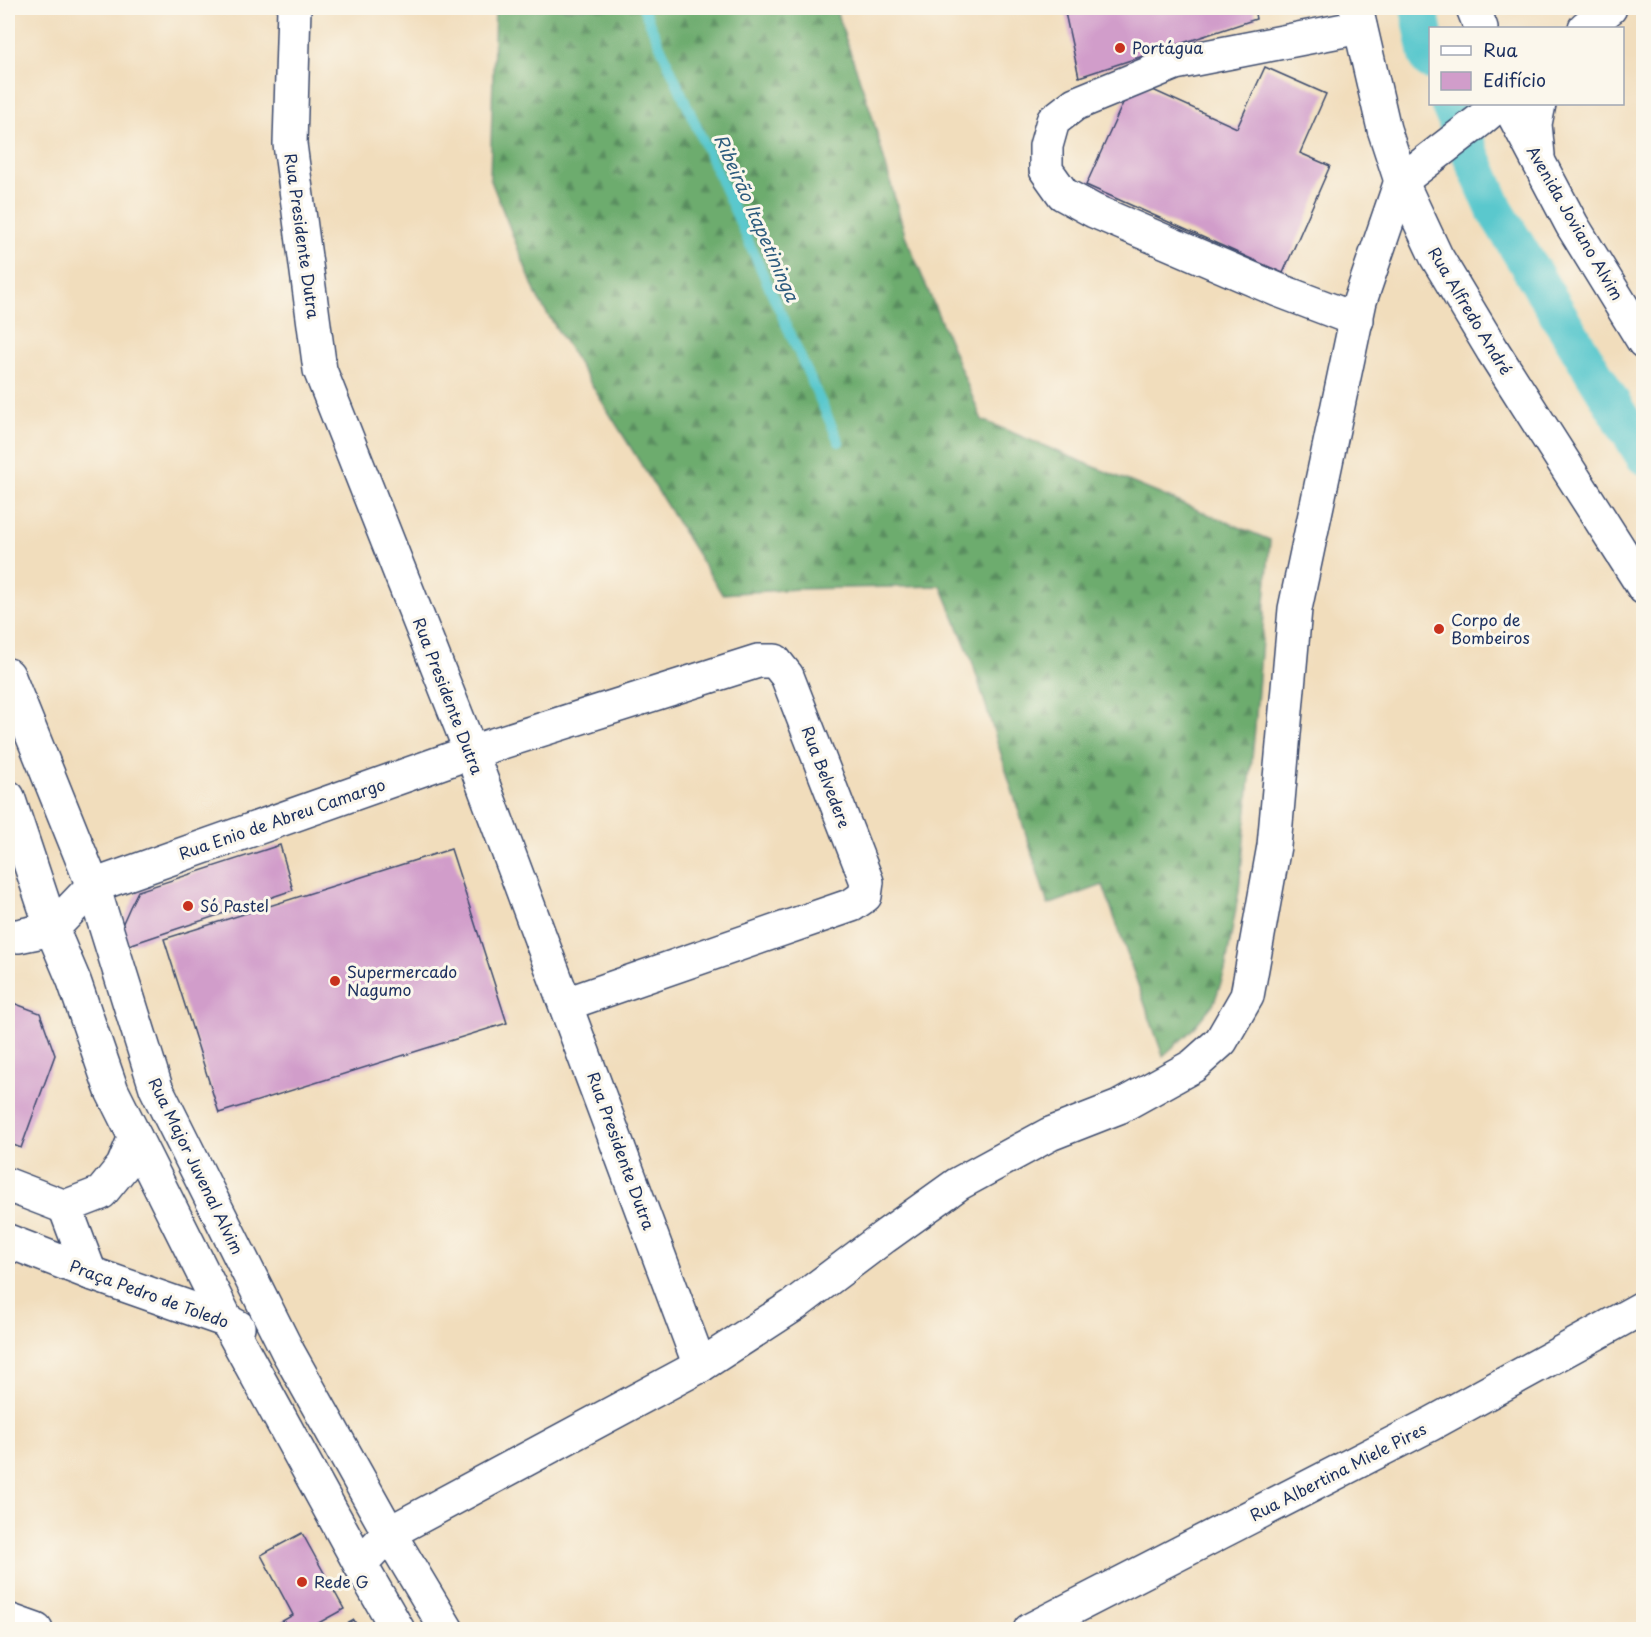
<svg xmlns="http://www.w3.org/2000/svg" width="1651" height="1637" font-family="'Playpen Sans',sans-serif">
	<defs>
		<pattern id="forest-firs" width="22" height="20" patternUnits="userSpaceOnUse" patternTransform="scale(1.5)"><rect width="22" height="20" fill="#6dac6e"/><path d="M5 1l3.5 6h-7zM16 11l3.5 6h-7z" fill="#598c5e"/></pattern>
	</defs>
	<rect width="100%" height="100%" fill="#fbf7ec"/>
	<filter id="ink" filterUnits="userSpaceOnUse"><feTurbulence type="fractalNoise" baseFrequency=".0167" numOctaves="2"/><feDisplacementMap in="SourceGraphic" scale="12" xChannelSelector="R" yChannelSelector="G"/><feConvolveMatrix kernelMatrix="1 2 1 2 8 2 1 2 1" color-interpolation-filters="sRGB"/></filter>
	<filter id="wash" filterUnits="userSpaceOnUse"><feTurbulence type="fractalNoise" baseFrequency=".008" numOctaves="4" result="noise"/><feDisplacementMap in="SourceGraphic" scale="24" xChannelSelector="R" yChannelSelector="G"/><feGaussianBlur stdDeviation="1.35" result="paint"/><feColorMatrix in="noise" values="0 0 0 0 0 0 0 0 0 0 0 0 0 0 0 0 0 1.4 0 .05"/><feComposite in="paint" operator="in"/></filter>
	<g filter="url(#wash)">
		<rect width="100%" height="100%" fill="#f1ddbc"/>
		<!-- forest -->
		<path fill="url(#forest-firs)" stroke="#446e66" stroke-width="1.5" d="M 495,8 L 835,8 L 871,112 L 905,235 L 982,420 L 1270,540 L 1255,728 L 1239,891 L 1225,971 L 1214,1003 L 1190,1032 L 1163,1056 L 1103,885 L 1048,905 L 971,658 L 941,586 L 798,589 L 722,594 L 538,299 L 490,178 Z"/>
		<g fill="none" stroke-linecap="round" stroke-linejoin="round">
			<!-- stream -->
			<path stroke="#5ac8cd" stroke-width="10" d="M 643,8 L 839,442"/>
			<!-- canal -->
			<g stroke="#5ac8cd" stroke-width="38">
				<path d="M 1419,8 L 1428,55 L 1430,61"/>
				<path d="M 1449,104 L 1495,210 L 1644,456"/>
			</g>
		</g>
		<g id="blocks">
			<!-- building -->
			<g fill="#d19dca">
				<path d="M 1064,8 L 1254,8 L 1256,19 L 1079,77 Z"/>
				<path d="M 1265,67 L 1326,94 L 1300,153 L 1330,166 L 1283,273 L 1086,185 L 1133,81 L 1237,128 Z"/>
				<path d="M 280,845 L 293,890 L 129,945 L 122,925 L 130,907 L 138,891 Z"/>
				<path d="M 451,849 L 507,1023 L 219,1113 L 164,939 Z"/>
				<path d="M 8,1001 L 40,1013 L 55,1055 L 21,1148 L 8,1143 Z"/>
				<path d="M 302,1533 L 344,1609 L 306,1630 L 283,1630 L 279,1623 L 293,1615 L 261,1555 Z"/>
				<path d="M 354,1620 L 359,1630 L 336,1630 Z"/>
			</g>
		</g>
	</g>
	<g filter="url(#ink)">
		<use href="#blocks" fill-opacity="0" stroke="#3b496c" stroke-width="1.5"/>
		<g fill="none" stroke-linecap="round" stroke-linejoin="round">
			<!-- minor casing -->
			<g stroke="#3b496c" stroke-width="36">
				<g id="minor">
					<path d="M 294,8 L 290,144 L 320,370 L 471,752 L 700,1366"/>
					<path d="M 1357,320 L 1278,290 L 1094,211 L 1063,194 L 1046,170 L 1046,146 L 1053,121 L 1075,104 L 1175,63 L 1360,27"/>
					<path d="M 8,936 L 18,936 L 52,929 L 93,886 L 471,752 L 758,661 L 775,661 L 787,676 L 867,882 L 865,896 L 852,905 L 566,1004"/>
					<path d="M 8,1185 L 65,1207 L 101,1193 L 123,1166 L 135,1137"/>
					<path d="M 65,1207 L 90,1273"/>
					<path d="M 360,1564 L 389,1533 L 700,1366 L 794,1305 L 884,1237 L 958,1184 L 1050,1134 L 1119,1107 L 1193,1066 L 1221,1041 L 1247,996 L 1274,846 L 1295,609 L 1360,301 L 1401,181"/>
					<path d="M 8,1620 L 36,1630"/>
					<path d="M 1030,1630 L 1431,1424 L 1644,1307"/>
				</g>
			</g>
			<!-- major casing -->
			<g stroke="#3b496c" stroke-width="36">
				<g id="major">
					<path d="M 1356,8 L 1384,129 L 1401,181 L 1436,256 L 1493,351 L 1644,588"/>
					<path d="M 1473,8 L 1481,28"/>
					<path d="M 1585,28 L 1610,8"/>
					<path d="M 1508,104 L 1572,225 L 1644,342"/>
					<path d="M 1538,155 L 1535,124 L 1539,104"/>
					<path d="M 1401,181 L 1479,121 L 1499,104"/>
					<path d="M 8,675 L 93,886 L 156,1088 L 288,1352 L 389,1533 L 447,1630"/>
					<path d="M 8,797 L 52,929 L 74,981 L 112,1091 L 227,1321 L 360,1564 L 398,1630"/>
					<path d="M 8,1241 L 90,1273 L 227,1321 L 238,1327"/>
				</g>
			</g>
			<!-- minor -->
			<use href="#minor" stroke="#fff" stroke-width="33"/>
			<!-- major -->
			<use href="#major" stroke="#fff" stroke-width="33"/>
		</g>
	</g>
	<!-- markers -->
	<g fill="#c8321e" stroke="#fbf7ec" stroke-width="2">
		<circle cx="1120" cy="48" r="6"/>
		<circle cx="1439" cy="629" r="6"/>
		<circle cx="188" cy="906" r="6"/>
		<circle cx="335" cy="981" r="6"/>
		<circle cx="302" cy="1582" r="6"/>
	</g>
	<g text-anchor="middle" stroke-width="6" stroke-linejoin="round" paint-order="stroke">
		<!-- poi labels -->
		<g font-size="16" fill="#1b2f5e" stroke="#fbf7ec" text-anchor="start">
			<text x="1132" y="54">Portágua</text>
			<text x="1451" y="626">Corpo de<tspan x="1451" dy="18">Bombeiros</tspan></text>
			<text x="200" y="912">Só Pastel</text>
			<text x="347" y="978">Supermercado<tspan x="347" dy="18">Nagumo</tspan></text>
			<text x="314" y="1588">Rede G</text>
		</g>
		<!-- street labels -->
		<g font-size="16" fill="#1b2f5e" stroke="#fbf7ec">
			<text transform="translate(1575 223) rotate(60)" y="6">Avenida Joviano Alvim</text>
			<text transform="translate(302 236) rotate(82)" y="6">Rua Presidente Dutra</text>
			<text transform="translate(1470 311) rotate(59)" y="6">Rua Alfredo André</text>
			<text transform="translate(448 696) rotate(69)" y="6">Rua Presidente Dutra</text>
			<text transform="translate(826 777) rotate(69)" y="6">Rua Belvedere</text>
			<text transform="translate(282 819) rotate(-19)" y="6">Rua Enio de Abreu Camargo</text>
			<text transform="translate(621 1151) rotate(70)" y="6">Rua Presidente Dutra</text>
			<text transform="translate(196 1166) rotate(64)" y="6">Rua Major Juvenal Alvim</text>
			<text transform="translate(149 1294) rotate(20)" y="6">Praça Pedro de Toledo</text>
			<text transform="translate(1338 1472) rotate(-27)" y="6">Rua Albertina Miele Pires</text>
		</g>
		<!-- water labels -->
		<g font-size="18" font-style="italic" fill="#2e5d7f" stroke="#fbf7ec">
			<text transform="translate(756 218) rotate(66)" y="6">Ribeirão Itapetininga</text>
		</g>
	</g>
	<!-- margin -->
	<rect width="1651" height="1637" fill="none" stroke="#fbf7ec" stroke-width="30"/>
	<!-- legend -->
	<rect x="1429" y="27" width="195" height="78" fill="#fbf7ec" stroke="#a1a7b3" stroke-width="1.5"/>
	<rect x="1441" y="46" width="30" height="9" fill="#ffffff" stroke="#a1a7b3" stroke-width="1.5"/>
	<text x="1483" y="57" font-size="18" fill="#1b2f5e">Rua</text>
	<rect x="1441" y="72" width="30" height="18" fill="#d19dca" stroke="#a1a7b3" stroke-width="1.5"/>
	<text x="1483" y="87" font-size="18" fill="#1b2f5e">Edifício</text>
</svg>
